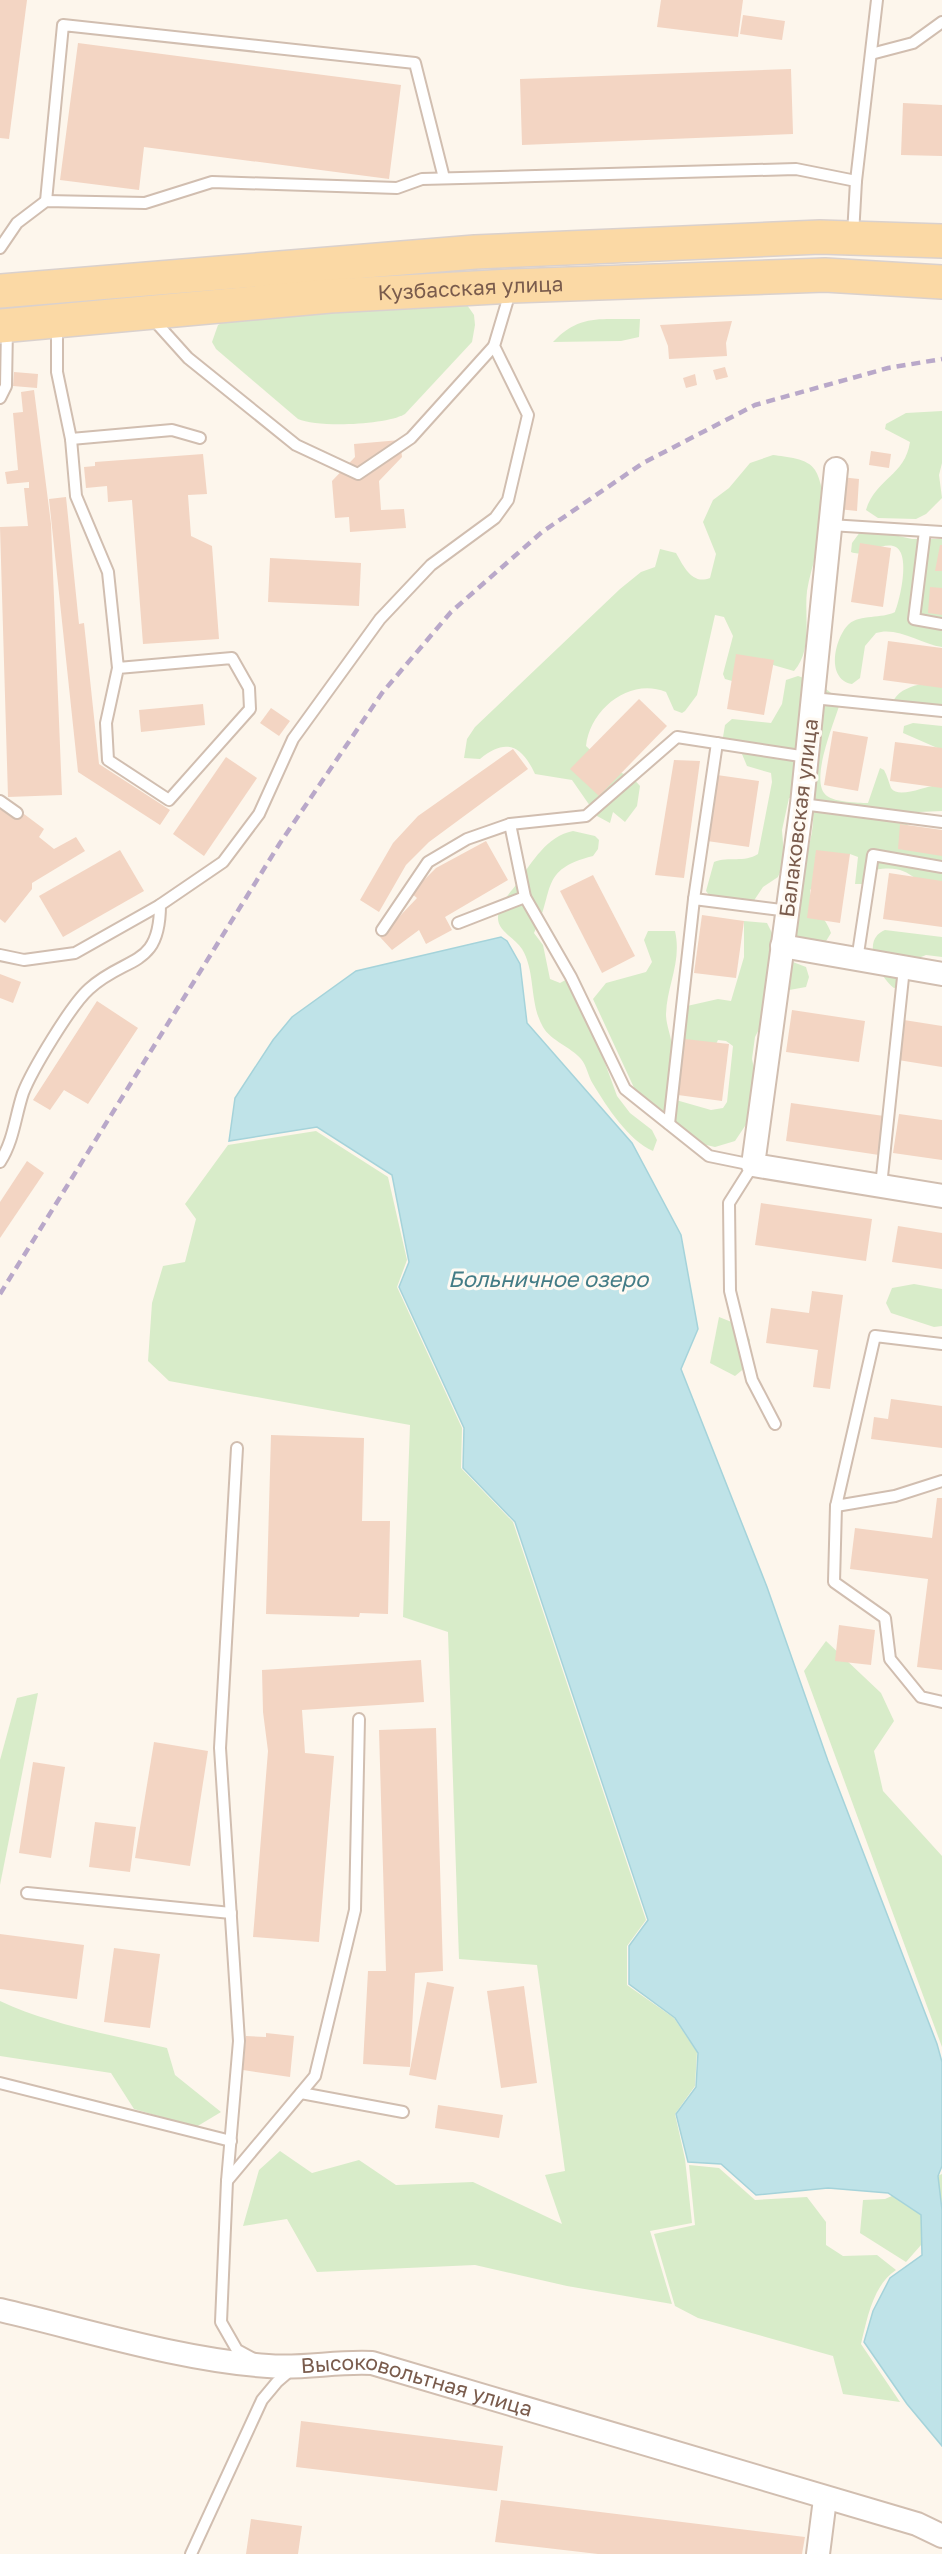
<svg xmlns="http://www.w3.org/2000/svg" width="942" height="2554" font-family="'Golos Text',sans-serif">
	<rect width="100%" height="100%" fill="#fdf6ec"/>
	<!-- green -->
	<g fill="#d8ecc9">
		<path d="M 465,302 L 474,315 L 475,325 L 472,342 L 405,414 C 386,425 318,428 298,419 L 216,349 L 212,342 L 218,325 L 231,318 Z"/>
		<path d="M 640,319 L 639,337 L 621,341 L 553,342 C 580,313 602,320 640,319 Z"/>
		<path d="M 942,411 L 942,463 L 939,475 L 942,498 L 926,514 L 916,519 L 878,518 L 866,510 C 876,478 905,476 910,442 L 885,429 L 886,424 L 906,413 Z"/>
		<path d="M 773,455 C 786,457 808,458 815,470 C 821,479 824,499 824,510 C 824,537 811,565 807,591 C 804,616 813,650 794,671 L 773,665 L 746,685 L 725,679 L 723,674 L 733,636 L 724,617 L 715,615 L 697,695 L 685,711 L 682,713 L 674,710 L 666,692 C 630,677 590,709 586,746 L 611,769 L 632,777 L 640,786 L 637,806 L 625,822 L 613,812 L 610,823 L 597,816 L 572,780 L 535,774 C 522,746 506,737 480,759 L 464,758 L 467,739 L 475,727 L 620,589 L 641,572 L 655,567 L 660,549 L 676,553 C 684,567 692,585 710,578 L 716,554 L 703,522 L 713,500 L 729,488 L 750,463 Z"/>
		<path d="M 863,528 L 912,539 L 942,539 L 942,647 C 921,644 897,626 876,633 L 865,646 L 860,678 L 852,684 C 825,679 835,637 849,624 C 860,614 882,619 895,612 C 900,600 912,550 893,546 C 879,543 865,558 851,552 L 852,543 Z"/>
		<path d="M 798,676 C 813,681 831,689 840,703 C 835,721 808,783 827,796 C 835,802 857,803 868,803 L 880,768 L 884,770 C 887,775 889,783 891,788 C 900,801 930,782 942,786 L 942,811 L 919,812 L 909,817 L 907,828 L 942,845 L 942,895 C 913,883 911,863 875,870 L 865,884 L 855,884 L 858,857 L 850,854 L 810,890 C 810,906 826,917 831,933 L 823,946 L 800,943 C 782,909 816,849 813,812 C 812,806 810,799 808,794 L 789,798 L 782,830 L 784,856 L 781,870 L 778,877 L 763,887 L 753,902 L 713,900 L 706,891 L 714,862 C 729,856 744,863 758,854 L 772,782 L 771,773 L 747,766 L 742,754 L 723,737 L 725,725 L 732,719 L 771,723 L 782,704 L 786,680 Z"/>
		<path d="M 942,681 L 942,717 L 901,714 L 892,710 C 891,686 925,683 942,681 Z"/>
		<path d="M 913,723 L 942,726 L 942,750 L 903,733 L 904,726 Z"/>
		<path d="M 573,831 L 595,836 L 599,840 L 598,849 L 593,856 C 538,870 556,890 534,933 L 543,945 L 550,979 L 560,983 L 571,977 L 578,982 L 583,990 L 592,1027 L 617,1096 L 630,1113 L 652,1130 L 657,1140 L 653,1151 C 628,1140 607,1107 593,1084 C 588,1076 587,1066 581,1059 C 571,1047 551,1041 543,1027 C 529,1003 536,972 522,949 C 515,938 497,931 498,917 C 499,902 510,894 518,882 C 532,862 547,836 573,831 Z"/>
		<path d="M 744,921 L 767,923 L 785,959 L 806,967 L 809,977 L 806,987 L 778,992 L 755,1037 L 752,1059 L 757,1082 L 753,1114 L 735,1141 L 715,1147 L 702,1144 L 642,1105 L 593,999 L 606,983 L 646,972 L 652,962 L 644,940 L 648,931 L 675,931 C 682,962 667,984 666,1014 C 666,1025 671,1035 672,1046 C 674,1071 661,1072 676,1100 L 711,1110 L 723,1108 L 727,1102 L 733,1046 L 726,1041 L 718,1040 L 702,1072 L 692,1072 L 681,1056 L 687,1006 L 718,999 L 731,1001 L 744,957 Z"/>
		<path d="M 885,930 L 942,937 L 942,957 L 926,955 L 916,959 L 911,977 L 905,986 L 894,988 C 879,976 860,940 885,930 Z"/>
		<path d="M 316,1131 L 388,1177 L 407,1260 L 397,1287 L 462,1428 L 461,1468 L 513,1522 L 646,1920 L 627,1946 L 627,1985 L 674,2018 L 697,2052 L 695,2086 L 675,2114 L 685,2159 L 692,2223 L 650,2231 L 672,2304 L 567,2286 L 475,2265 L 317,2272 L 287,2219 L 243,2226 L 259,2170 L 280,2151 L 312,2173 L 359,2160 L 396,2185 L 473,2182 L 562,2224 L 545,2175 L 565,2171 L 537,1965 L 459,1959 L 448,1632 L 403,1617 L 410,1425 L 169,1381 L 148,1361 L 152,1303 L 163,1266 L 185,1262 L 196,1219 L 185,1204 L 228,1145 Z"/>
		<path d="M 914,1284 L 942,1289 L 942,1326 L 934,1327 L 891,1313 L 886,1303 L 892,1288 Z"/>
		<path d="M 719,1317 L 744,1327 L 750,1340 L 747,1366 L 735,1376 L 710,1363 Z"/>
		<path d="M 826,1641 L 881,1693 L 894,1721 L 874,1751 L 883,1791 L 942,1856 L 942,2047 L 804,1671 Z"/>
		<path d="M 38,1693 L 0,1885 L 0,1760 L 17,1698 Z"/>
		<path d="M 0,2001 C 51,2025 112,2035 167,2048 L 175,2075 L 221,2112 L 196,2127 L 134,2109 L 111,2073 L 0,2056 Z"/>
		<path d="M 689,2165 L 719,2168 L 755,2200 L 807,2197 L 826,2222 L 826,2245 L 843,2256 L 877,2255 L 896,2270 C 873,2285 867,2319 861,2344 L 900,2402 L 843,2394 L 833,2356 L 698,2318 L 675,2306 L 654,2234 L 695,2225 Z"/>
		<path d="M 942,2174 L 942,2233 L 936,2228 L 906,2262 L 860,2233 L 863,2200 L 885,2199 Z"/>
	</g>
	<!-- water -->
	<path fill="#bfe3e8" stroke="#a5d3da" stroke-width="1.5" d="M 501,937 L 507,941 L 520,964 L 527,1023 L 632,1143 L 681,1235 L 698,1329 L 681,1369 L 767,1587 L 828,1761 L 937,2044 L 942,2062 L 942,2166 L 938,2176 L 942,2210 L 942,2446 L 907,2404 L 864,2342 L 873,2311 L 890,2278 L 922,2255 L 921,2215 L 888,2193 L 828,2188 L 756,2195 L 721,2164 L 688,2162 L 676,2114 L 696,2087 L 698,2053 L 675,2018 L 629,1984 L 629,1946 L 648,1920 L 515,1522 L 463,1468 L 464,1428 L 399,1287 L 409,1262 L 392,1175 L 317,1127 L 229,1141 L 235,1098 L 273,1040 L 292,1017 L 356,971 Z"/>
	<!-- building -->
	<g fill="#f3d5c3">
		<path d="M 0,0 L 27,0 L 9,139 L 0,138 Z"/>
		<path d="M 661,0 L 743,0 L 738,37 L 657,27 Z"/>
		<path d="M 743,15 L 785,21 L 782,40 L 740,34 Z"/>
		<path d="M 78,43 L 401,85 L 389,179 L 144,147 L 139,190 L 60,180 Z"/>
		<path d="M 791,69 L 793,134 L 522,145 L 520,79 Z"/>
		<path d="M 903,103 L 942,105 L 942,156 L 901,155 Z"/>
		<path d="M 732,321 L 726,343 L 727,356 L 669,359 L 668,346 L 660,325 Z"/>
		<path d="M 725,367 L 728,377 L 716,380 L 713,370 Z"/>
		<path d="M 14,372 L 38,374 L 37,388 L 13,386 Z"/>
		<path d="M 695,374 L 697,385 L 686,388 L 683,378 Z"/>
		<path d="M 34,390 L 51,524 L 62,795 L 8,797 L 0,527 L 28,526 L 24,488 L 29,488 L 29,482 L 7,484 L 5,472 L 18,470 L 13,413 L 23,412 L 21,392 Z"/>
		<path d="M 400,440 L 402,457 L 379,481 L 381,510 L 404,509 L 406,528 L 350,532 L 349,517 L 335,518 L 332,481 L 355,457 L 354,444 Z"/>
		<path d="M 871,451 L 891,454 L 889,468 L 869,465 Z"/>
		<path d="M 203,454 L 207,494 L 188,495 L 191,536 L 212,546 L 219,639 L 143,644 L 132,500 L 108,502 L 107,486 L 86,488 L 84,467 L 95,466 L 95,462 Z"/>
		<path d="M 841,477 L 859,479 L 857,511 L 838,509 Z"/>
		<path d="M 66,497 L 79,624 L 84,623 L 99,764 L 170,810 L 160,825 L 78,772 L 49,499 Z"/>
		<path d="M 860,543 L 891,548 L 883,607 L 851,602 Z"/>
		<path d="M 940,545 L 942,545 L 942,571 L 935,571 Z"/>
		<path d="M 270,558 L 361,563 L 359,606 L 268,602 Z"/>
		<path d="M 930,587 L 942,588 L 942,615 L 928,613 Z"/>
		<path d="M 888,641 L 942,648 L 942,688 L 883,680 Z"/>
		<path d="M 736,654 L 774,660 L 764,715 L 727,709 Z"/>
		<path d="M 639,699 L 667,726 L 599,796 L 570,769 Z"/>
		<path d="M 203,704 L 205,725 L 141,732 L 139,710 Z"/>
		<path d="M 271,708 L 290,721 L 279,736 L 260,723 Z"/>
		<path d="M 833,731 L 868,737 L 858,791 L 824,785 Z"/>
		<path d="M 895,742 L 942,748 L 942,788 L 890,781 Z"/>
		<path d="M 513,749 L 528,769 L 429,842 L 406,865 L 379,912 L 360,900 L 393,843 L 418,816 Z"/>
		<path d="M 226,757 L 257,778 L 204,856 L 173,834 Z"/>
		<path d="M 674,760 L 700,761 L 684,878 L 655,875 Z"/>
		<path d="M 717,775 L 759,781 L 749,847 L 707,841 Z"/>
		<path d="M 0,809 L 14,819 L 20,811 L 44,829 L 39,837 L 54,849 L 76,837 L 85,851 L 32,883 L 32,889 L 5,923 L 0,919 Z"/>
		<path d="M 900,824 L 942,830 L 942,856 L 898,849 Z"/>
		<path d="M 486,841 L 508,880 L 445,917 L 452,930 L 426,944 L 419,930 L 392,950 L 380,937 L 417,898 L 411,893 L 436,868 Z"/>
		<path d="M 120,850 L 144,891 L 63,937 L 39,896 Z"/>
		<path d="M 816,850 L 850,854 L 840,923 L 807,918 Z"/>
		<path d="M 889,873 L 942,881 L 942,927 L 883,919 Z"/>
		<path d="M 593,875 L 635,956 L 602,973 L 560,891 Z"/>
		<path d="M 702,915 L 744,921 L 736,978 L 694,973 Z"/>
		<path d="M 0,974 L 21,982 L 13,1003 L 0,998 Z"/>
		<path d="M 97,1001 L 138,1028 L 88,1104 L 64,1090 L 50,1110 L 33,1100 Z"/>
		<path d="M 792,1010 L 865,1021 L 859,1062 L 786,1052 Z"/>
		<path d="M 904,1020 L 942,1026 L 942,1067 L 898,1060 Z"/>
		<path d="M 685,1039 L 729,1044 L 722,1101 L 678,1095 Z"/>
		<path d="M 791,1103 L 884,1116 L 879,1155 L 786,1141 Z"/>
		<path d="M 899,1114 L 942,1120 L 942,1160 L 893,1153 Z"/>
		<path d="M 27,1161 L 44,1173 L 0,1238 L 0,1202 Z"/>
		<path d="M 761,1203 L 872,1219 L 866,1261 L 755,1245 Z"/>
		<path d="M 898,1226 L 942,1233 L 942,1269 L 892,1262 Z"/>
		<path d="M 812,1291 L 843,1295 L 830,1389 L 813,1387 L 818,1350 L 766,1343 L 771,1308 L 809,1313 Z"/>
		<path d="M 891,1399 L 942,1406 L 942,1448 L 871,1439 L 874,1417 L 888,1419 Z"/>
		<path d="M 271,1435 L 364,1438 L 362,1521 L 390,1521 L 388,1614 L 360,1613 L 359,1617 L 266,1614 Z"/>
		<path d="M 937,1498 L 942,1498 L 942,1670 L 917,1667 L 928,1579 L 850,1569 L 855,1528 L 932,1538 Z"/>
		<path d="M 839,1625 L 875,1630 L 871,1665 L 835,1661 Z"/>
		<path d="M 421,1660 L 424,1702 L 302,1710 L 305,1753 L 334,1756 L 319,1942 L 253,1937 L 268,1751 L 263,1712 L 262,1670 Z"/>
		<path d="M 436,1728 L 443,1971 L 415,1973 L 410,2067 L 363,2064 L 368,1971 L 386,1971 L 379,1730 Z"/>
		<path d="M 154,1742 L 208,1751 L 190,1866 L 135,1858 Z"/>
		<path d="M 33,1762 L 65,1767 L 51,1858 L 19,1853 Z"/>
		<path d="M 95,1822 L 136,1827 L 130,1872 L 89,1867 Z"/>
		<path d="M 0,1934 L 84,1945 L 77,1999 L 0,1989 Z"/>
		<path d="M 114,1948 L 160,1954 L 150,2028 L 104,2022 Z"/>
		<path d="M 427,1982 L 454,1987 L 436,2080 L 409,2075 Z"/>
		<path d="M 524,1986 L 537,2083 L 501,2088 L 487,1991 Z"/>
		<path d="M 266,2033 L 294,2036 L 290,2077 L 243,2070 L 246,2036 L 266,2037 Z"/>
		<path d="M 438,2105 L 503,2115 L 499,2138 L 435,2128 Z"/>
		<path d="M 301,2421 L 503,2446 L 497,2491 L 296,2467 Z"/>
		<path d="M 501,2500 L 805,2537 L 802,2554 L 598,2554 L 495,2542 Z"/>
		<path d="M 251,2519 L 302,2526 L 298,2554 L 246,2554 Z"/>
	</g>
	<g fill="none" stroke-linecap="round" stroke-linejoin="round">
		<!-- service casing -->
		<g stroke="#d1beb0" stroke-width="14">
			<g id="service">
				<path d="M 871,54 L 913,43 L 942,22"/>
				<path d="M 46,201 L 63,25 L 415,63 L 444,178"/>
				<path d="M 853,235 L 856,181 L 877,0"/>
				<path d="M 0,248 L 17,223 L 46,201 L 145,203 L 212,182 L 397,188 L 422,179 L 796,169 L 856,181"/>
				<path d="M 152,318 L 188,358 L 296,445 L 358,474 L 411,438 L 494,346"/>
				<path d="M 57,323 L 57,372 L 71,439 L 76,496 L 108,572 L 118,668 L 232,658 L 249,688 L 250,709 L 169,800 L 108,760 L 106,723 L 118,668"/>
				<path d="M 0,398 L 6,386 L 7,327"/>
				<path d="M 71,439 L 172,430 L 200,438"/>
				<path d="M 830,525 L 942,532"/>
				<path d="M 925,531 L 914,619 L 942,624"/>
				<path d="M 813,698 L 942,711"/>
				<path d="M 0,801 L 17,813"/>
				<path d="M 802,804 L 942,822"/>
				<path d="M 510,824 L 586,816 L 677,737 L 807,757"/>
				<path d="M 694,899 L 717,743"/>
				<path d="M 458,923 L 525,897"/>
				<path d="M 382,930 L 428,862 L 467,839 L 510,824 L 525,897 L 571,977 L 625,1089 L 709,1156 L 753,1165 L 729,1203 L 730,1291 L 752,1380 L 775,1424"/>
				<path d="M 0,955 L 24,960 L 75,953 L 160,905"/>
				<path d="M 857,960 L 873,855 L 942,867"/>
				<path d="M 669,1124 L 694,899 L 789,911"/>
				<path d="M 0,1162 C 14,1140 15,1117 23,1093 C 32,1070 71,1005 89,989 C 126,955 160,969 160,905 L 223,862 L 259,814 L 293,739 L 380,619 L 431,565 L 495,518 L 508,500 L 528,415 L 494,346 L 511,289"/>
				<path d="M 881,1186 L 904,968"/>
				<path d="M 942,1344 L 875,1336 L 836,1506 L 895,1496 L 942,1481"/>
				<path d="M 237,1448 L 220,1748 L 239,2041 L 227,2181 L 221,2322 L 237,2350 L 254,2359"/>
				<path d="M 836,1506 L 834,1582 L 885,1618 L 890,1659 L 921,1697 L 942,1702"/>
				<path d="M 27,1893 L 231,1913"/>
				<path d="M 0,2083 L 231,2141"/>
				<path d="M 301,2093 L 403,2112"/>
				<path d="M 227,2181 L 315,2076 L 355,1910 L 359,1719"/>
				<path d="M 191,2554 L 262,2400 L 277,2382 L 291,2370"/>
			</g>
		</g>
		<!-- minor casing -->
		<g stroke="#d1beb0" stroke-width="26">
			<g id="minor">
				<path d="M 836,469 L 802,804 L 753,1165 L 942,1196"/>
				<path d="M 782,946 L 942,974"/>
				<path id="s1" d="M 0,2310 C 86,2330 180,2360 268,2366 C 303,2369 337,2361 372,2363 L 917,2524 L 942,2536"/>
				<path d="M 818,2554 L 825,2499"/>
			</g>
		</g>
		<!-- primary casing -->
		<g stroke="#dad1cd" stroke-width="36">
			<g id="primary">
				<path d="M 0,291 L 475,252 L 820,237 L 942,241"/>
				<path id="s2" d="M 0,326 L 330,296 L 512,286 L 825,275 L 942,282"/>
			</g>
		</g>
		<!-- service -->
		<use href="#service" stroke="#fff" stroke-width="10"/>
		<!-- minor -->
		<use href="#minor" stroke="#fff" stroke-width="22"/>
		<!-- primary -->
		<use href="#primary" stroke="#fbd9a5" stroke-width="33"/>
		<!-- rail -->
		<path stroke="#b9a8c9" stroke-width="4.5" stroke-dasharray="9 6" stroke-linecap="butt" d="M 0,1294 L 280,843 L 382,693 L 451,612 L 542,532 L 643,463 L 755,405 L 888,368 L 942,359"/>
	</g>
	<g text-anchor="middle" stroke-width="6" stroke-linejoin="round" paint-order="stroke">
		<!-- street labels -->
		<g font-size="21" fill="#7a5c4d" stroke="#fffaf3">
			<text dy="7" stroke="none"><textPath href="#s2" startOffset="472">Кузбасская улица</textPath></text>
			<text transform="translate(799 818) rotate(-83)" y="7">Балаковская улица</text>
			<text dy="7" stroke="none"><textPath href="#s1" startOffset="426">Высоковольтная улица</textPath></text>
		</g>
		<!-- water labels -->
		<g font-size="22" font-style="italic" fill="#437c86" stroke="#fffaf3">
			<text x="548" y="1287">Больничное озеро</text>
		</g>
	</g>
</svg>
